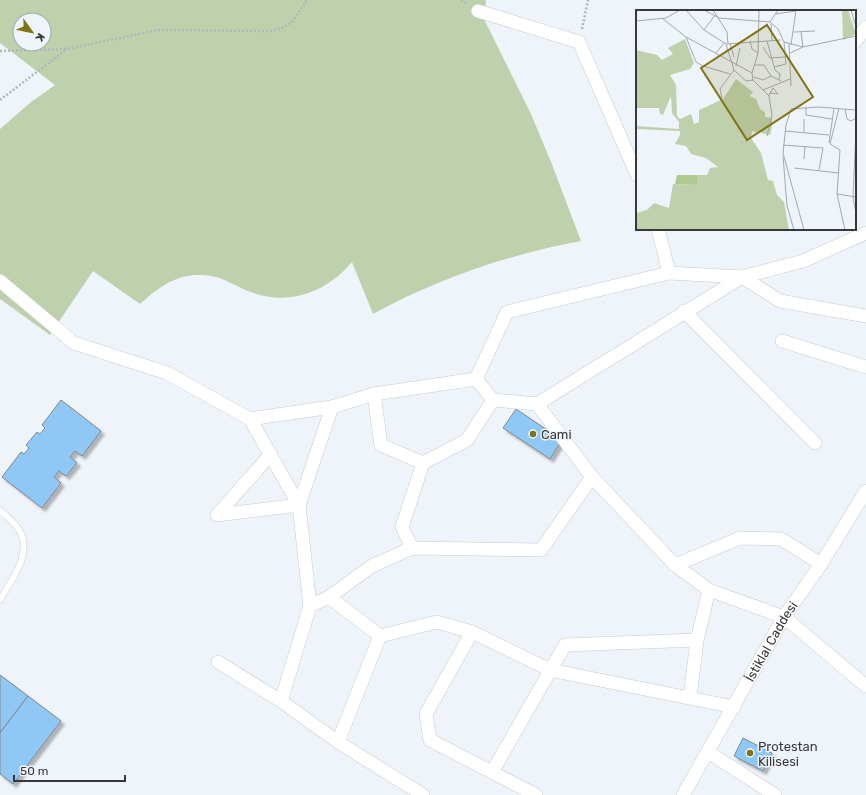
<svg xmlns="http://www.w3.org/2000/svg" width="866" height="795" font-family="Rubik,sans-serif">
	<defs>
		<filter id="shadow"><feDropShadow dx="3.5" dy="3.5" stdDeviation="1" flood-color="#0004"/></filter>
	</defs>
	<rect width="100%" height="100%" fill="#eef4f9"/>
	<!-- green -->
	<path fill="#bfd1ac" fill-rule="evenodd" d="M 0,0 L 486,0 L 484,19 L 531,114 L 551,162 L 581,241 C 507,255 439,278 373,314 L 352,262 C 326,293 287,307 248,291 C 229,283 219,274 196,275 C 173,276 157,289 140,304 L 93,271 L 50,335 L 0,299 L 0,129 L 31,102 L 55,85 L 0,43 ZM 20,20 L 44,20 L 44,44 L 20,44 Z"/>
	<!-- building -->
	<g fill="#90c8f5" stroke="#82878c" filter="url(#shadow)">
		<path d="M 61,400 L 101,431 L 82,456 L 75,451 L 70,457 L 77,463 L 66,476 L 59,471 L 54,477 L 61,483 L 42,508 L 2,477 L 21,452 L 24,454 L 29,448 L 26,445 L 37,432 L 40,434 L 45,428 L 42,425 Z"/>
		<path d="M 516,409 L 562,440 L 550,459 L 503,428 Z"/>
		<path d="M 0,675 L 28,696 L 0,733 Z"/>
		<path d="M 28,696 L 61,721 L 13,784 L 0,774 L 0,733 Z"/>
		<path d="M 743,738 L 772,753 L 763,771 L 734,756 Z"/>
	</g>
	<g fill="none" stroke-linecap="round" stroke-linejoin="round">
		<!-- service casing -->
		<g stroke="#c5cbcf" stroke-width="7">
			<path id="service" d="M 0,510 C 7,517 17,524 21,533 C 31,556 11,581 0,600"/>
		</g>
		<!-- minor casing -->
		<g stroke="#c5cbcf" stroke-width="14">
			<g id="minor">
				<path d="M 478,11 L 579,42 L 637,175"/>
				<path d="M 855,42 L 866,27"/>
				<path d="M 658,229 L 669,273 L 742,277 L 780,301 L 866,316"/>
				<path d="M 0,281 L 74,343 L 167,373 L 250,419 L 332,407 L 374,394 L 476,379 L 493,400 L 537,404 L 742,277 L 803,261 L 866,233"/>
				<path d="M 684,311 L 815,443"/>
				<path d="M 782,341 L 866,367"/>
				<path d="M 476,379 L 507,312 L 669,273"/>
				<path d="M 374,394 L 381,445 L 423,463"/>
				<path d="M 537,404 L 592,477 L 675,565 L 709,590 L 784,617 L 866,686"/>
				<path d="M 250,419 L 299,505 L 217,515 L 271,454"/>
				<path d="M 412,548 L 402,527 L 423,463 L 467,440 L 493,400"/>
				<path d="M 675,565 L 740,538 L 781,539 L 821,564"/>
				<path d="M 329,597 L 380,636 L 437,622 L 472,632 L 550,670 L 734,707"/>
				<path d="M 310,606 L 329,597 L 372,566 L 412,548 L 541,550 L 592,477"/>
				<path d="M 472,632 L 426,714 L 430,740 L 536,795"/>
				<path d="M 218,662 L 281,701 L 338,742 L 423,795"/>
				<path d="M 690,697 L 697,640 L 709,590"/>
				<path d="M 281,701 L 310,606 L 299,505 L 332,407"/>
				<path d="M 338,742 L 380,636"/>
				<path d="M 708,752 L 775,795"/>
				<path d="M 492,772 L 565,645 L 697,640"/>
				<path id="s1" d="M 683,795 L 784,617 L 821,564 L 866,491"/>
			</g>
		</g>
		<!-- path -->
		<g stroke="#b2b6ba" stroke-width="2.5" stroke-dasharray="2 2" stroke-linecap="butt">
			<path d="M 461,0 L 468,4"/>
			<path d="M 582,29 L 588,0"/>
			<path d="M 0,51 L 67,49 L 158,30 L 271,31 L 282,28 L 292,22 L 307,0"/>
			<path d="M 0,100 L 67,49"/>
		</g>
		<!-- service -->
		<use href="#service" stroke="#fff" stroke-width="6"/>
		<!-- minor -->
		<use href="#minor" stroke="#fff" stroke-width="13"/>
	</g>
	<!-- markers -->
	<g fill="#817417" stroke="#eef4f9" stroke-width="1.5">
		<circle cx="533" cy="434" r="4"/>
		<circle cx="750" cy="753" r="4"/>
	</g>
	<g text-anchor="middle" stroke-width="3" stroke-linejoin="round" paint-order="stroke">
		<!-- poi labels -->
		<g font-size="13" fill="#36383a" stroke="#eef4f9" text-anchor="start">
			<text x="541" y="439">Cami</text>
			<text x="758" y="751">Protestan<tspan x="758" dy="15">Kilisesi</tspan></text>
		</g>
		<!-- street labels -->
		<g font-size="13" fill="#36383a" stroke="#eef4f9">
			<text dy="5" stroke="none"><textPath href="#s1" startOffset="177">İstiklal Caddesi</textPath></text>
		</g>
	</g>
	<!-- overview -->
	<g transform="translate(636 10)">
		<rect width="220" height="220" fill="#eef4f9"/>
		<path d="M 206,0 L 212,0 L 220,24 L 207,30 ZM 49,29 L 58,53 L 54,59 L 34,65 L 40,75 L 41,106 L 44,109 L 55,104 L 58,114 L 63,112 L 63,100 L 87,89 L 100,69 L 117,82 L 114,86 L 120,89 L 124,99 L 129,102 L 129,107 L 136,108 L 136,117 L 134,125 L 116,121 L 115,128 L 125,143 L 132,170 L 137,171 L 141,185 L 148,192 L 153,220 L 0,220 L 0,203 L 11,200 L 18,193 L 33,198 L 37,174 L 61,175 L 61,165 L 71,165 L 74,158 L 82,157 L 70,148 L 55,144 L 50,136 L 39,134 L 44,125 L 44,121 L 0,119 L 0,116 L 43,119 L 43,112 L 36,103 L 35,86 L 27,105 L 24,104 L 23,98 L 0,98 L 0,40 L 21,45 L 26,50 L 37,44 L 32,38 Z" fill="#bfd1ac"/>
		<path d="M 41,165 L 61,165 L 61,175 L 39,174 Z" fill="#aeca8f"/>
		<path fill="none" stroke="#a4a9ad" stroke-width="1" d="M 50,0 L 68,20 L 90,34 L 145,30M 68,0 L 83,8 L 134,12 L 142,19 L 148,32 L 167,37 L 220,26M 77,0 L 91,22 L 92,34M 215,0 L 220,17M 140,4 L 160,1M 27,9 L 50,27 L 60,52 L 67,56 L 94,64M 0,11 L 30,8 L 44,0M 134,12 L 142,0M 135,14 L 136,30M 68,20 L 79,5M 158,22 L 179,21M 50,27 L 116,63 L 117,70 L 133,86 L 136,105 L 131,126M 114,31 L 116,39 L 122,43M 131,31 L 139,60 L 144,64 L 143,70M 94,34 L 98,47M 153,34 L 155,76M 155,35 L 160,0M 127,37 L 134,48 L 149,47M 80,43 L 88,33M 154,43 L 167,37 L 165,22M 119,55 L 128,55 L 135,66 L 145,71M 100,56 L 104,38M 138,57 L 150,54 L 148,32M 98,60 L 110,71 L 117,70M 116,63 L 122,43 L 123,0M 118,67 L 127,70 L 135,66M 127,80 L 154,69M 133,86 L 134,83 L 137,78 L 142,84 L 134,83M 86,89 L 84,79 L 98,60 L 90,34M 170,97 L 170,105 L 196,109M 209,99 L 211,109 L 215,111 L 220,108M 149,121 L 193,125M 220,121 L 217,187 L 220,204M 168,122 L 168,109M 193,133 L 198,98M 194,134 L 204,140 L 201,184 L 220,187M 194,134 L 203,98M 147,135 L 187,138 L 183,160M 147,146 L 151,196 L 158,220M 168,149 L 169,137M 158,158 L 203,163M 201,184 L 209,220M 168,220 L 147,143 L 150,115 L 155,99 L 183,97 L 220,100"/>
		<path fill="#817417" fill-opacity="0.15" stroke="#817417" stroke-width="2" d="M 131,15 L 177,87 L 111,130 L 65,58 Z"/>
		<rect width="220" height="220" fill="none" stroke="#36383a" stroke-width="2"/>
	</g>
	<!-- north arrow -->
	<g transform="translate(32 32) rotate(123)"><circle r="19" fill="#eef4f9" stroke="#a4a9ad"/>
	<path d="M0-3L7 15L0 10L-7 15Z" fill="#817417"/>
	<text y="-6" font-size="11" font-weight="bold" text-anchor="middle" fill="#36383a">K</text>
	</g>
	<!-- scale -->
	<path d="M14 775v6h111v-6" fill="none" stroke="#36383a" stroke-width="2"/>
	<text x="20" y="775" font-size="12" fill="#36383a" stroke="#eef4f9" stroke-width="3" paint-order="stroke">50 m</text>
</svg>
